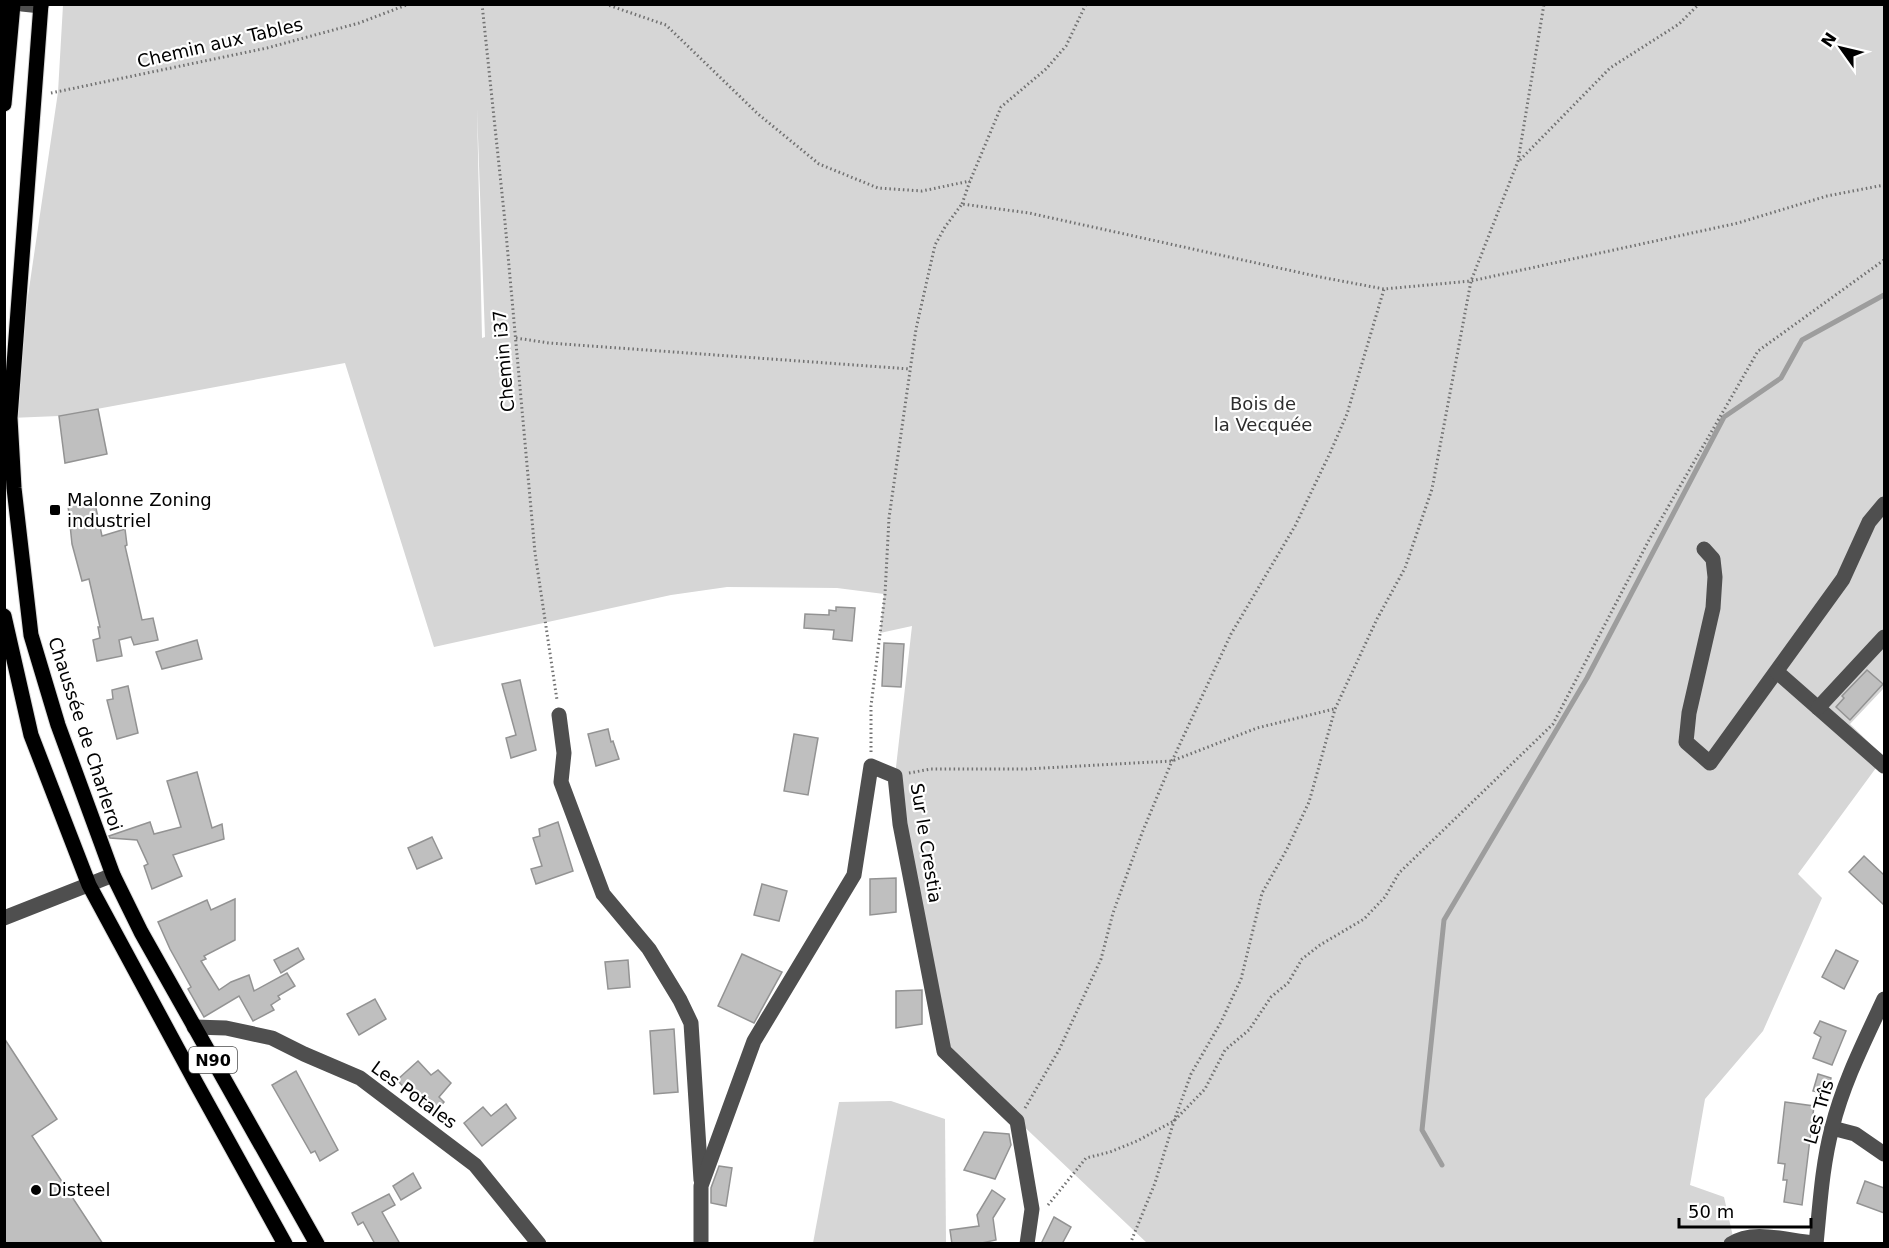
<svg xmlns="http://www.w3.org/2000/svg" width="1889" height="1248" font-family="'DejaVu Sans',sans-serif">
	<rect width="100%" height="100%" fill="#fff"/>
	<!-- green -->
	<g fill="#d6d6d6" fill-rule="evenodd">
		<path d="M 63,5 L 1884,5 L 1884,688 L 1850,724 L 1884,757 L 1798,874 L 1822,898 L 1763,1031 L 1705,1099 L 1690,1185 L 1724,1197 L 1734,1241 L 1731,1243 L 1147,1243 L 944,1051 L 895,776 L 912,626 L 880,633 L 884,594 L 837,588 L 727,587 L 671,595 L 434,647 L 345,363 L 59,416 L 10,418 L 58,92 ZM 477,108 L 485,337 L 482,338 Z"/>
		<path d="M 891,1101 L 945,1119 L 946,1243 L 813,1243 L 839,1102 Z"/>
	</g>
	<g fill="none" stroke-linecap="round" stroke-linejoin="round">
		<!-- stream -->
		<path stroke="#9d9d9d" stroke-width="5" d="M 1442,1165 L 1422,1130 L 1444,920 L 1587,678 L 1724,417 L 1781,378 L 1802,340 L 1884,295"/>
	</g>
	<!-- building -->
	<g fill="#bfbfbf" stroke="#939393" stroke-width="1.5">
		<path d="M 98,409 L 107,454 L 65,463 L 59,416 Z"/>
		<path d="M 94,499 L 102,536 L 125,529 L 127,545 L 125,546 L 142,620 L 153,618 L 158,640 L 134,645 L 131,637 L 119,640 L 122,656 L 97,661 L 93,640 L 100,638 L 98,627 L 100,627 L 89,579 L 82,581 L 72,544 L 68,505 Z"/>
		<path d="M 836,607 L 855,608 L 852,641 L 833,639 L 834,630 L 804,628 L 805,614 L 829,615 L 829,610 L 836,611 Z"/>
		<path d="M 197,640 L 202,659 L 162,669 L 156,652 Z"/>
		<path d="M 884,643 L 904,644 L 901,687 L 882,686 Z"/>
		<path d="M 1867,670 L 1883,684 L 1850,720 L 1836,707 L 1844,698 L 1842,696 Z"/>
		<path d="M 520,680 L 536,750 L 511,758 L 506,738 L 516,735 L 502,684 Z"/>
		<path d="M 128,686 L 138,733 L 117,739 L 107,700 L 113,699 L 112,690 Z"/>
		<path d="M 608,729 L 611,742 L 613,741 L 619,759 L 596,766 L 588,734 Z"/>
		<path d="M 794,734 L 818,738 L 808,795 L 784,791 Z"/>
		<path d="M 197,772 L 212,828 L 222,824 L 224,839 L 173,855 L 182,876 L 152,889 L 144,866 L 148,864 L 137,840 L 110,838 L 109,836 L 150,822 L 154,834 L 181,827 L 167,781 Z"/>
		<path d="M 558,822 L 573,871 L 536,884 L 531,869 L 542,866 L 533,838 L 540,836 L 539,829 Z"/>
		<path d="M 432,837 L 442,858 L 417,869 L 408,848 Z"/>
		<path d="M 1864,856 L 1884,875 L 1884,905 L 1849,872 Z"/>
		<path d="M 896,878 L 896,912 L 870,915 L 870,879 Z"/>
		<path d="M 762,884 L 787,891 L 779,921 L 754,915 Z"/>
		<path d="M 235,899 L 235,940 L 204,956 L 206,959 L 201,961 L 219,990 L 231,982 L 249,975 L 254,991 L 287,973 L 295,986 L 278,996 L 280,999 L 271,1005 L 274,1010 L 253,1021 L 239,996 L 204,1017 L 188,989 L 191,987 L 170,949 L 158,922 L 207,900 L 211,910 Z"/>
		<path d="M 298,948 L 304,959 L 281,973 L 274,960 Z"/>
		<path d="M 1836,950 L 1858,961 L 1844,989 L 1822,977 Z"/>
		<path d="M 742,954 L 782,972 L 754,1023 L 718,1006 Z"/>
		<path d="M 628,960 L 630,987 L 608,989 L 605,962 Z"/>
		<path d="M 922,990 L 922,1024 L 896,1028 L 896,991 Z"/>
		<path d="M 375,999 L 386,1019 L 359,1035 L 347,1014 Z"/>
		<path d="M 1820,1021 L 1846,1031 L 1832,1065 L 1813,1058 L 1821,1037 L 1814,1033 Z"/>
		<path d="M 674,1029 L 678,1092 L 654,1094 L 650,1031 Z"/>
		<path d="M 4,1038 L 57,1119 L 32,1136 L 103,1244 L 4,1244 Z"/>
		<path d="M 418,1061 L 431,1075 L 438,1070 L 451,1083 L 439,1097 L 444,1102 L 432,1116 L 397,1080 Z"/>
		<path d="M 296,1071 L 338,1150 L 320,1161 L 315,1151 L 311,1153 L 272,1085 Z"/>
		<path d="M 1818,1074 L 1831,1078 L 1827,1094 L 1813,1091 Z"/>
		<path d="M 1785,1102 L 1814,1106 L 1802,1205 L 1784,1202 L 1787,1180 L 1783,1180 L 1785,1164 L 1778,1163 Z"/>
		<path d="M 506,1104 L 516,1118 L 482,1146 L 464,1123 L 483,1107 L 491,1116 Z"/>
		<path d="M 984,1132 L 1009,1134 L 1011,1145 L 995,1179 L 964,1170 Z"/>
		<path d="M 719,1166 L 732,1168 L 726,1206 L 711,1203 L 711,1188 Z"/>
		<path d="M 413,1173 L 421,1188 L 401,1200 L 393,1186 Z"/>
		<path d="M 1865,1181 L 1884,1188 L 1884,1213 L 1857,1203 Z"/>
		<path d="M 992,1190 L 1005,1199 L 993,1218 L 996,1240 L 977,1244 L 952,1244 L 950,1230 L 979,1226 L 977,1215 Z"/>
		<path d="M 389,1194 L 395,1205 L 382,1212 L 400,1244 L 375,1244 L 363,1222 L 358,1225 L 352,1213 Z"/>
		<path d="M 1054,1217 L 1071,1227 L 1062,1244 L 1041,1244 Z"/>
	</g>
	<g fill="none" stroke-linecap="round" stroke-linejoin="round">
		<!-- major casing -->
		<g stroke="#dbdbdb" stroke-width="17">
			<g id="major">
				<path d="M 41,4 L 10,418 L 14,488 L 31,635 L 58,725 L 113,875 L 141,932 L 317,1244"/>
				<path d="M 4,104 L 13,4"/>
				<path d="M 4,616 L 31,735 L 89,885 L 196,1083 L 285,1244"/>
			</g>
		</g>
		<!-- path -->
		<g stroke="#717171" stroke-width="3" stroke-dasharray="1.5 3" stroke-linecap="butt">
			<path d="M 482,4 L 505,222 L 535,553 L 557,700"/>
			<path d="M 605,4 L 666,25 L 758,114 L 819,164 L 878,188 L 922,191 L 970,181"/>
			<path d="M 51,93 L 267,48 L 359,23 L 409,4"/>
			<path d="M 1520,160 L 1610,68 L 1679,24 L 1699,4"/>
			<path d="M 962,204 L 970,181 L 1001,107 L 1046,69 L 1066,46 L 1086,4"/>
			<path d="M 516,338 L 549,343 L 910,369"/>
			<path d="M 871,752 L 871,706 L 885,594 L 889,518 L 916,329 L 935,245 L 945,227 L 962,204 L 1029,213 L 1320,277 L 1384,289 L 1471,281 L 1738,223 L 1827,196 L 1884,185"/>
			<path d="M 909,773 L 931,769 L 1026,769 L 1172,761 L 1257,728 L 1334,709"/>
			<path d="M 1025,1108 L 1059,1050 L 1101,959 L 1113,913 L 1142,833 L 1172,761 L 1231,634 L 1295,526 L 1330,453 L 1347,414 L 1384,289"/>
			<path d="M 1048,1205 L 1086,1158 L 1110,1152 L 1137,1141 L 1174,1121 L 1205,1089 L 1225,1050 L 1249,1030 L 1271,997 L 1288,983 L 1302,959 L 1320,945 L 1364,919 L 1385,897 L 1399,873 L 1553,724 L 1649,540 L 1758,351 L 1884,260"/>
			<path d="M 1130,1244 L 1155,1183 L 1174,1121 L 1191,1074 L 1221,1022 L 1241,979 L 1262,893 L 1287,849 L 1309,802 L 1335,709 L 1377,619 L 1405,568 L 1432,489 L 1471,281 L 1518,161 L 1544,4"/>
		</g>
		<!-- minor -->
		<g stroke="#4f4f4f" stroke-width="15">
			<path d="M 22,4 L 41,6"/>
			<path d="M 1704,549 L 1713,559 L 1715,577 L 1713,608 L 1689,713 L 1686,742 L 1710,763 L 1843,579 L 1869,522 L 1884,504"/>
			<path d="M 1777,672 L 1884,766"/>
			<path d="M 1818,708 L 1884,637"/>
			<path d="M 559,715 L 564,753 L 561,782 L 603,894 L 649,949 L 680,1000 L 691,1023 L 701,1180"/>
			<path d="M 4,918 L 113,875"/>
			<path d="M 194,1027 L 226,1028 L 272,1038 L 304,1054 L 360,1078 L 475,1165 L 539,1244"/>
			<path d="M 1832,1128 L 1855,1134 L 1884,1154"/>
			<path d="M 701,1244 L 701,1186 L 754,1041 L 854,875 L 871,766 L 895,776 L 900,824 L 944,1051 L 1017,1121 L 1032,1209 L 1027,1244"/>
			<path d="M 1731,1244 C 1754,1228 1790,1242 1816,1243"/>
			<path d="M 1816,1244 C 1820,1205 1822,1166 1832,1128 C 1843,1083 1865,1040 1884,999"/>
		</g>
		<!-- major -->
		<use href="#major" stroke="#000" stroke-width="15"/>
	</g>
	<!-- markers -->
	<g fill="#000" stroke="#fff" stroke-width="2">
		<rect x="49" y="504" width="12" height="12" rx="3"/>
		<circle cx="36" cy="1190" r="6"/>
	</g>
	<g text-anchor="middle" stroke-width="4.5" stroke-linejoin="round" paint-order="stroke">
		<!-- shield labels -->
		<rect fill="#fff" stroke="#4c4c4c" stroke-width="1.5" x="189" y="1047" width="48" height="26" rx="4.5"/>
		<g font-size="16" font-weight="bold" fill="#000">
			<text x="213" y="1066">N90</text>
		</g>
		<!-- street labels -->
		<g font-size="18" fill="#000" stroke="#fff">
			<text transform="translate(220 43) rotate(-13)" y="6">Chemin aux Tables</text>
			<text transform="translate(504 361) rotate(-95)" y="6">Chemin i37</text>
			<text transform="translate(85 734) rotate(72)" y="6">Chaussée de Charleroi</text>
			<text transform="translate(926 843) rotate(81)" y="6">Sur le Crestia</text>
			<text transform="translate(414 1095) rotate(36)" y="6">Les Potales</text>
			<text transform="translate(1819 1112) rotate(-74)" y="6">Les Trîs</text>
		</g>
		<!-- park labels -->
		<g font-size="18" fill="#2d2d2d" stroke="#fff">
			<text x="1263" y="410">Bois de<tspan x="1263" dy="21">la Vecquée</tspan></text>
		</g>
		<!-- poi labels -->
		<g font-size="18" fill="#000" stroke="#fff" text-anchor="start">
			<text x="67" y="506">Malonne Zoning<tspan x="67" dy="21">industriel</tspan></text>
			<text x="48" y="1196">Disteel</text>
		</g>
	</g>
	<!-- border -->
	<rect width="1889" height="1248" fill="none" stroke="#000000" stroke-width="12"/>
	<!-- north arrow -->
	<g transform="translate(1841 48) rotate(304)" stroke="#ffffff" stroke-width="4.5" paint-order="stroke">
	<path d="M0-4.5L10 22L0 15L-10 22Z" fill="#000000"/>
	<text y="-9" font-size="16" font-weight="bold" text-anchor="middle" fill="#000000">N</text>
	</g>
	<!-- scale -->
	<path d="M1679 1218v9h132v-9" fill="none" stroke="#000000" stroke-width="3"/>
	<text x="1688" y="1218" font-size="18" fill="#000000" stroke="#ffffff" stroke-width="4.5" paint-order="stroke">50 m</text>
</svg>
